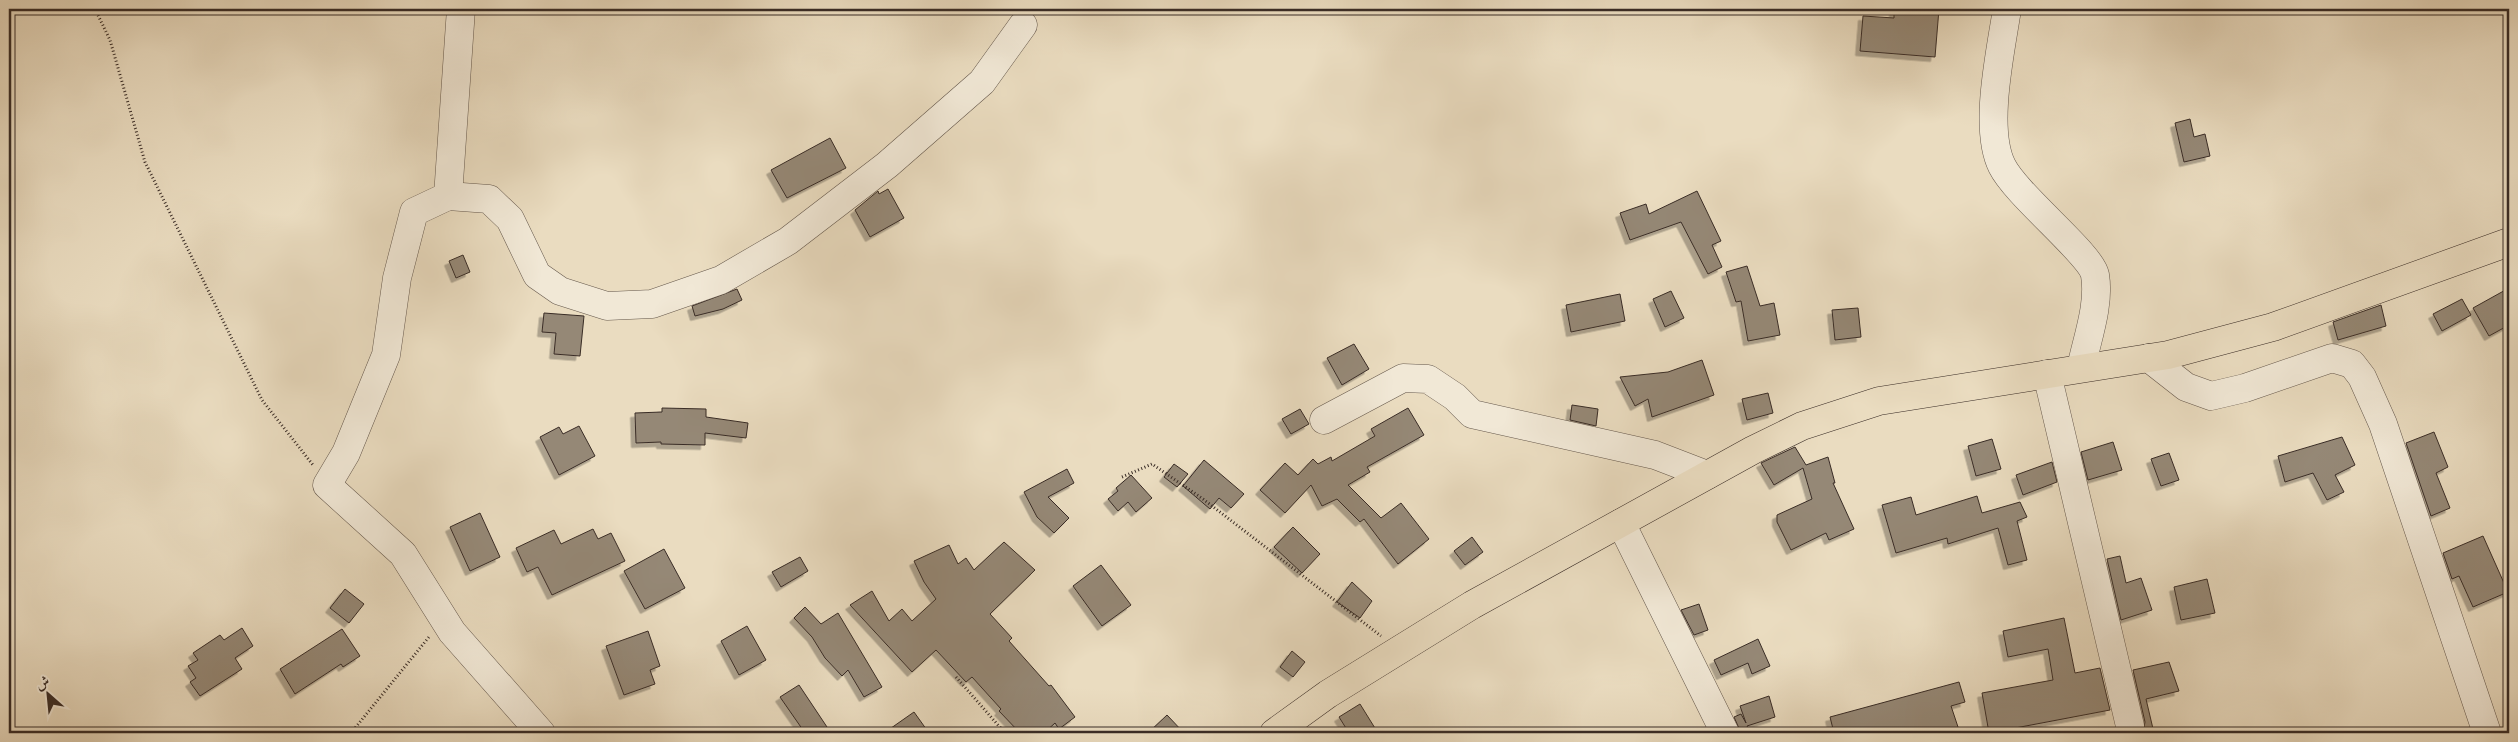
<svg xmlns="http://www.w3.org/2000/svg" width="2518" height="742" font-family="'IM FELL Double Pica',Amiri,serif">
	<defs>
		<filter id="shadow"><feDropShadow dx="-4.5" dy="4.5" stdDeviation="0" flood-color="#0004"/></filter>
	</defs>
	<rect width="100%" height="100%" fill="#eadcc0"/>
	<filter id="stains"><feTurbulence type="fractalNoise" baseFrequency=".004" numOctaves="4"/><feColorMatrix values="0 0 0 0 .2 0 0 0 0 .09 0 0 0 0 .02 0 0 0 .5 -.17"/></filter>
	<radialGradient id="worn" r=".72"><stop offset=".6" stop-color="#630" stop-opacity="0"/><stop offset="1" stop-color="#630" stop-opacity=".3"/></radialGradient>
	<!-- building -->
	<g fill="#958876" stroke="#392c26" filter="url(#shadow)">
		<path d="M 1894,9 L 1939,9 L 1935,57 L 1860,51 L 1863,16 L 1894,18 Z"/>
		<path d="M 2190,119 L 2194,137 L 2205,134 L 2210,156 L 2184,162 L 2175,123 Z"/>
		<path d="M 830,138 L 846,168 L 787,198 L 771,170 Z"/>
		<path d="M 888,189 L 904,218 L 870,237 L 855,210 L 878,191 L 879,194 Z"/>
		<path d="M 1697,191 L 1721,241 L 1712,245 L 1722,267 L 1708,274 L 1681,222 L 1630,240 L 1620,213 L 1646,204 L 1649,214 Z"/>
		<path d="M 463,255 L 470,272 L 456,278 L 449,261 Z"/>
		<path d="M 1747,266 L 1760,306 L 1774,303 L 1780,335 L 1748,341 L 1741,301 L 1736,302 L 1726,272 Z"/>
		<path d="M 2509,288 L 2509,325 L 2489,336 L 2473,308 Z"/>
		<path d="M 737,289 L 742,300 L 723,309 L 695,316 L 692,306 Z"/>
		<path d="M 1671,291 L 1684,318 L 1665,327 L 1653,299 Z"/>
		<path d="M 1620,294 L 1625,321 L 1571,332 L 1566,305 Z"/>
		<path d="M 2462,299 L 2471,315 L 2442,331 L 2433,314 Z"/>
		<path d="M 2381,305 L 2386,326 L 2338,340 L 2333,322 Z"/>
		<path d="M 1858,308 L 1861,337 L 1835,340 L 1832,310 Z"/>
		<path d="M 544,313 L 584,316 L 580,356 L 554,354 L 556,333 L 542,332 Z"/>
		<path d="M 1354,344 L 1369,369 L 1342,385 L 1327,358 Z"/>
		<path d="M 1702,360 L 1714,395 L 1652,417 L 1648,399 L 1635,406 L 1620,377 L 1668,372 Z"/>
		<path d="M 1768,393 L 1773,413 L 1747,420 L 1742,399 Z"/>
		<path d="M 1572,405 L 1598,409 L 1596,426 L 1570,420 Z"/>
		<path d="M 662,408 L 706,409 L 706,417 L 748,423 L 746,438 L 705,433 L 705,445 L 661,444 L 661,442 L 636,443 L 635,413 L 662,412 Z"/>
		<path d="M 1408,408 L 1424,435 L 1367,467 L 1370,472 L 1348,485 L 1381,518 L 1401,503 L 1429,539 L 1398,564 L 1364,519 L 1360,522 L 1337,499 L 1322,506 L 1311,485 L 1285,513 L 1260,490 L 1285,463 L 1298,475 L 1313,459 L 1318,464 L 1331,457 L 1332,461 L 1375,436 L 1371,429 Z"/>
		<path d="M 1300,409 L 1309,424 L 1291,434 L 1282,419 Z"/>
		<path d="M 579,426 L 595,456 L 559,475 L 540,437 L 559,427 L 563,434 Z"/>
		<path d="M 2434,432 L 2448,467 L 2436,473 L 2450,508 L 2431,516 L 2406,443 Z"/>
		<path d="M 2342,437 L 2355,465 L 2335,475 L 2344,492 L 2327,500 L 2313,473 L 2285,482 L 2278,456 Z"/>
		<path d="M 1992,439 L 2001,469 L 1976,476 L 1968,446 Z"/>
		<path d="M 2113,442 L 2122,470 L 2088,480 L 2081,452 Z"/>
		<path d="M 1795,447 L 1806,465 L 1828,457 L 1835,483 L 1833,483 L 1854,529 L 1829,540 L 1826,533 L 1791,550 L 1777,522 L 1777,515 L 1812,499 L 1803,468 L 1774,485 L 1761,463 Z"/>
		<path d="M 2169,453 L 2179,480 L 2161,486 L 2151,459 Z"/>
		<path d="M 1204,460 L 1244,494 L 1231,508 L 1219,498 L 1210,509 L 1183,486 Z"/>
		<path d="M 2052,462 L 2057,482 L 2023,495 L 2016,475 Z"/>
		<path d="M 1174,464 L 1188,474 L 1177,487 L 1164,477 Z"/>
		<path d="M 1067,469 L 1074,483 L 1048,497 L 1069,518 L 1054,533 L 1037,517 L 1024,492 Z"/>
		<path d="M 1131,475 L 1152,498 L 1136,512 L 1128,502 L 1118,511 L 1108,499 L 1118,491 L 1116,488 Z"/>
		<path d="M 1977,496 L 1982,513 L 2020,502 L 2027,517 L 2017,521 L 2027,560 L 2008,565 L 1998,528 L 1948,544 L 1947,538 L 1896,553 L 1882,505 L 1911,497 L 1916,515 Z"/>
		<path d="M 480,513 L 500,557 L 470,571 L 450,527 Z"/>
		<path d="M 1293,527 L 1320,554 L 1302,573 L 1274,547 Z"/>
		<path d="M 593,529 L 598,539 L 611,533 L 625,561 L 552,595 L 538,567 L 527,572 L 516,548 L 554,530 L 561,544 Z"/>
		<path d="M 2483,536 L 2508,592 L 2473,607 L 2459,576 L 2452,579 L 2443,553 Z"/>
		<path d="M 1472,537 L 1483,552 L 1465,565 L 1454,551 Z"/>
		<path d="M 1004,542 L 1035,570 L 990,614 L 1012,638 L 1009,641 L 1049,686 L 1051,685 L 1075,717 L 1059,729 L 1055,723 L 1044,733 L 1020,733 L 999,711 L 1001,709 L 972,677 L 966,682 L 936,650 L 912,672 L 850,605 L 872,591 L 889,621 L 902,609 L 912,621 L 936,599 L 924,582 L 914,561 L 949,545 L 958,564 L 966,558 L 974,570 Z"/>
		<path d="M 664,549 L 685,588 L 645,609 L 624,571 Z"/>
		<path d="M 2120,556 L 2126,583 L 2141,578 L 2152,610 L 2121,620 L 2107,559 Z"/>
		<path d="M 800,557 L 808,571 L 781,587 L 772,572 Z"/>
		<path d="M 1101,565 L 1131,605 L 1102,626 L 1073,586 Z"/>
		<path d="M 2207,579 L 2215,613 L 2181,620 L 2174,587 Z"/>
		<path d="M 1352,582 L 1372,601 L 1360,618 L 1337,602 Z"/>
		<path d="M 345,589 L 364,604 L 349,623 L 330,608 Z"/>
		<path d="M 1699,604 L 1708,630 L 1694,635 L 1681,610 Z"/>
		<path d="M 805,607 L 821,624 L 838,613 L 882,687 L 864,697 L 848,670 L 842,676 L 825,658 L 812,637 L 794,618 Z"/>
		<path d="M 2064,618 L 2075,673 L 2100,668 L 2110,710 L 1989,733 L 1982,693 L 2053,680 L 2048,649 L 2008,657 L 2003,631 Z"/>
		<path d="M 747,626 L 766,660 L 739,675 L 721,641 Z"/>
		<path d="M 242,628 L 253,646 L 235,658 L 242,669 L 200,696 L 190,682 L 196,678 L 188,666 L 198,660 L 193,653 L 220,635 L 224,640 Z"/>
		<path d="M 342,629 L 360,656 L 343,667 L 341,664 L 295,694 L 280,669 Z"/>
		<path d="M 648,631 L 660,666 L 650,670 L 655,684 L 624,695 L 606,646 Z"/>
		<path d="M 1758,639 L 1770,666 L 1752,674 L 1748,663 L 1721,675 L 1714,660 Z"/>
		<path d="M 1292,651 L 1305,662 L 1293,677 L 1280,667 Z"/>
		<path d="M 2169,662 L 2179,691 L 2146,699 L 2154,733 L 2143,733 L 2145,722 L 2133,670 Z"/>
		<path d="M 1959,682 L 1965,702 L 1951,706 L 1960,733 L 1834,733 L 1830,717 Z"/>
		<path d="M 799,685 L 831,733 L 805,733 L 780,697 Z"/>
		<path d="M 1769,696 L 1775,717 L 1747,726 L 1751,733 L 1741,733 L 1734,717 L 1741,714 L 1746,723 L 1740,706 Z"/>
		<path d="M 1360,704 L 1378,733 L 1349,733 L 1339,717 Z"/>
		<path d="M 914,712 L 929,733 L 884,733 Z"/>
		<path d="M 1167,715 L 1184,733 L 1148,733 Z"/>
	</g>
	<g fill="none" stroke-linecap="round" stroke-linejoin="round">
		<!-- minor casing -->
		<g stroke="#65584c" stroke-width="29">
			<g id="minor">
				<path d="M 461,9 L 448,196 L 414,212 L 397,278 L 386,355 L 346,453 L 327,485 L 403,554 L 452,632 L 541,733"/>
				<path d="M 2007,9 C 2001,50 1983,128 2002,166 C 2017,196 2091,254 2095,275 C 2100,305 2087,339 2081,368"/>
				<path d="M 448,196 L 489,199 L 510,219 L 537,275 L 560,291 L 607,306 L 652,304 L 721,280 L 788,241 L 887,165 L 982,82 L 1023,25"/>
				<path d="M 2149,358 L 2186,387 L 2211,396 L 2245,388 L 2332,358 L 2352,364 L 2362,377 L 2383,424 L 2487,733"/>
				<path d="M 2047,374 L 2130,726"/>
				<path d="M 1324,420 L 1403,378 L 1428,379 L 1455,397 L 1472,414 L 1655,455 L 1707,475"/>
				<path d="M 1621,523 L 1725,733"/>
			</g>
		</g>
		<!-- major casing -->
		<g stroke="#392c26" stroke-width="29">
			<path id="major" d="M 1274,733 L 1328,694 L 1472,605 L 1753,450 L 1802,426 L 1879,401 L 2168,355 L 2273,327 L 2509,242"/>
		</g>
		<!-- path -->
		<g stroke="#392c26" stroke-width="3" stroke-dasharray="1 2.5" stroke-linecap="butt">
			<path d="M 95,9 L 110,40 L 145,162 L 262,400 L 313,465"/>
			<path d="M 1122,477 L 1152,464 L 1203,499 L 1381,636"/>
			<path d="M 956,677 L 1005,733"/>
			<path d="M 351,733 L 429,637"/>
		</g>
		<!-- minor -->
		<use href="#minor" stroke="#f1e8d6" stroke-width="28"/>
		<!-- major -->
		<use href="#major" stroke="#eadcc0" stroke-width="28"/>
	</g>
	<!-- margin -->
	<rect width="2518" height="742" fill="none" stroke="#eadcc0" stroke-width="30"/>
	<rect x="10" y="10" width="2498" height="722" fill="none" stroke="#392c26" stroke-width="2.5"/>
	<rect x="15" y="15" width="2488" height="712" fill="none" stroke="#392c26"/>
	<!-- north arrow -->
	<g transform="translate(48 694) rotate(333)" stroke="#f1e8d6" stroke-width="4" paint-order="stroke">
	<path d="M0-4L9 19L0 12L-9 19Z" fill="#392c26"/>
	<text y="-8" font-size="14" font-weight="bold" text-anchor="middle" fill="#392c26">ش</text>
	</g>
	<rect width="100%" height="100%" filter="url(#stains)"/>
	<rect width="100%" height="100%" fill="url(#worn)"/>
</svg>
